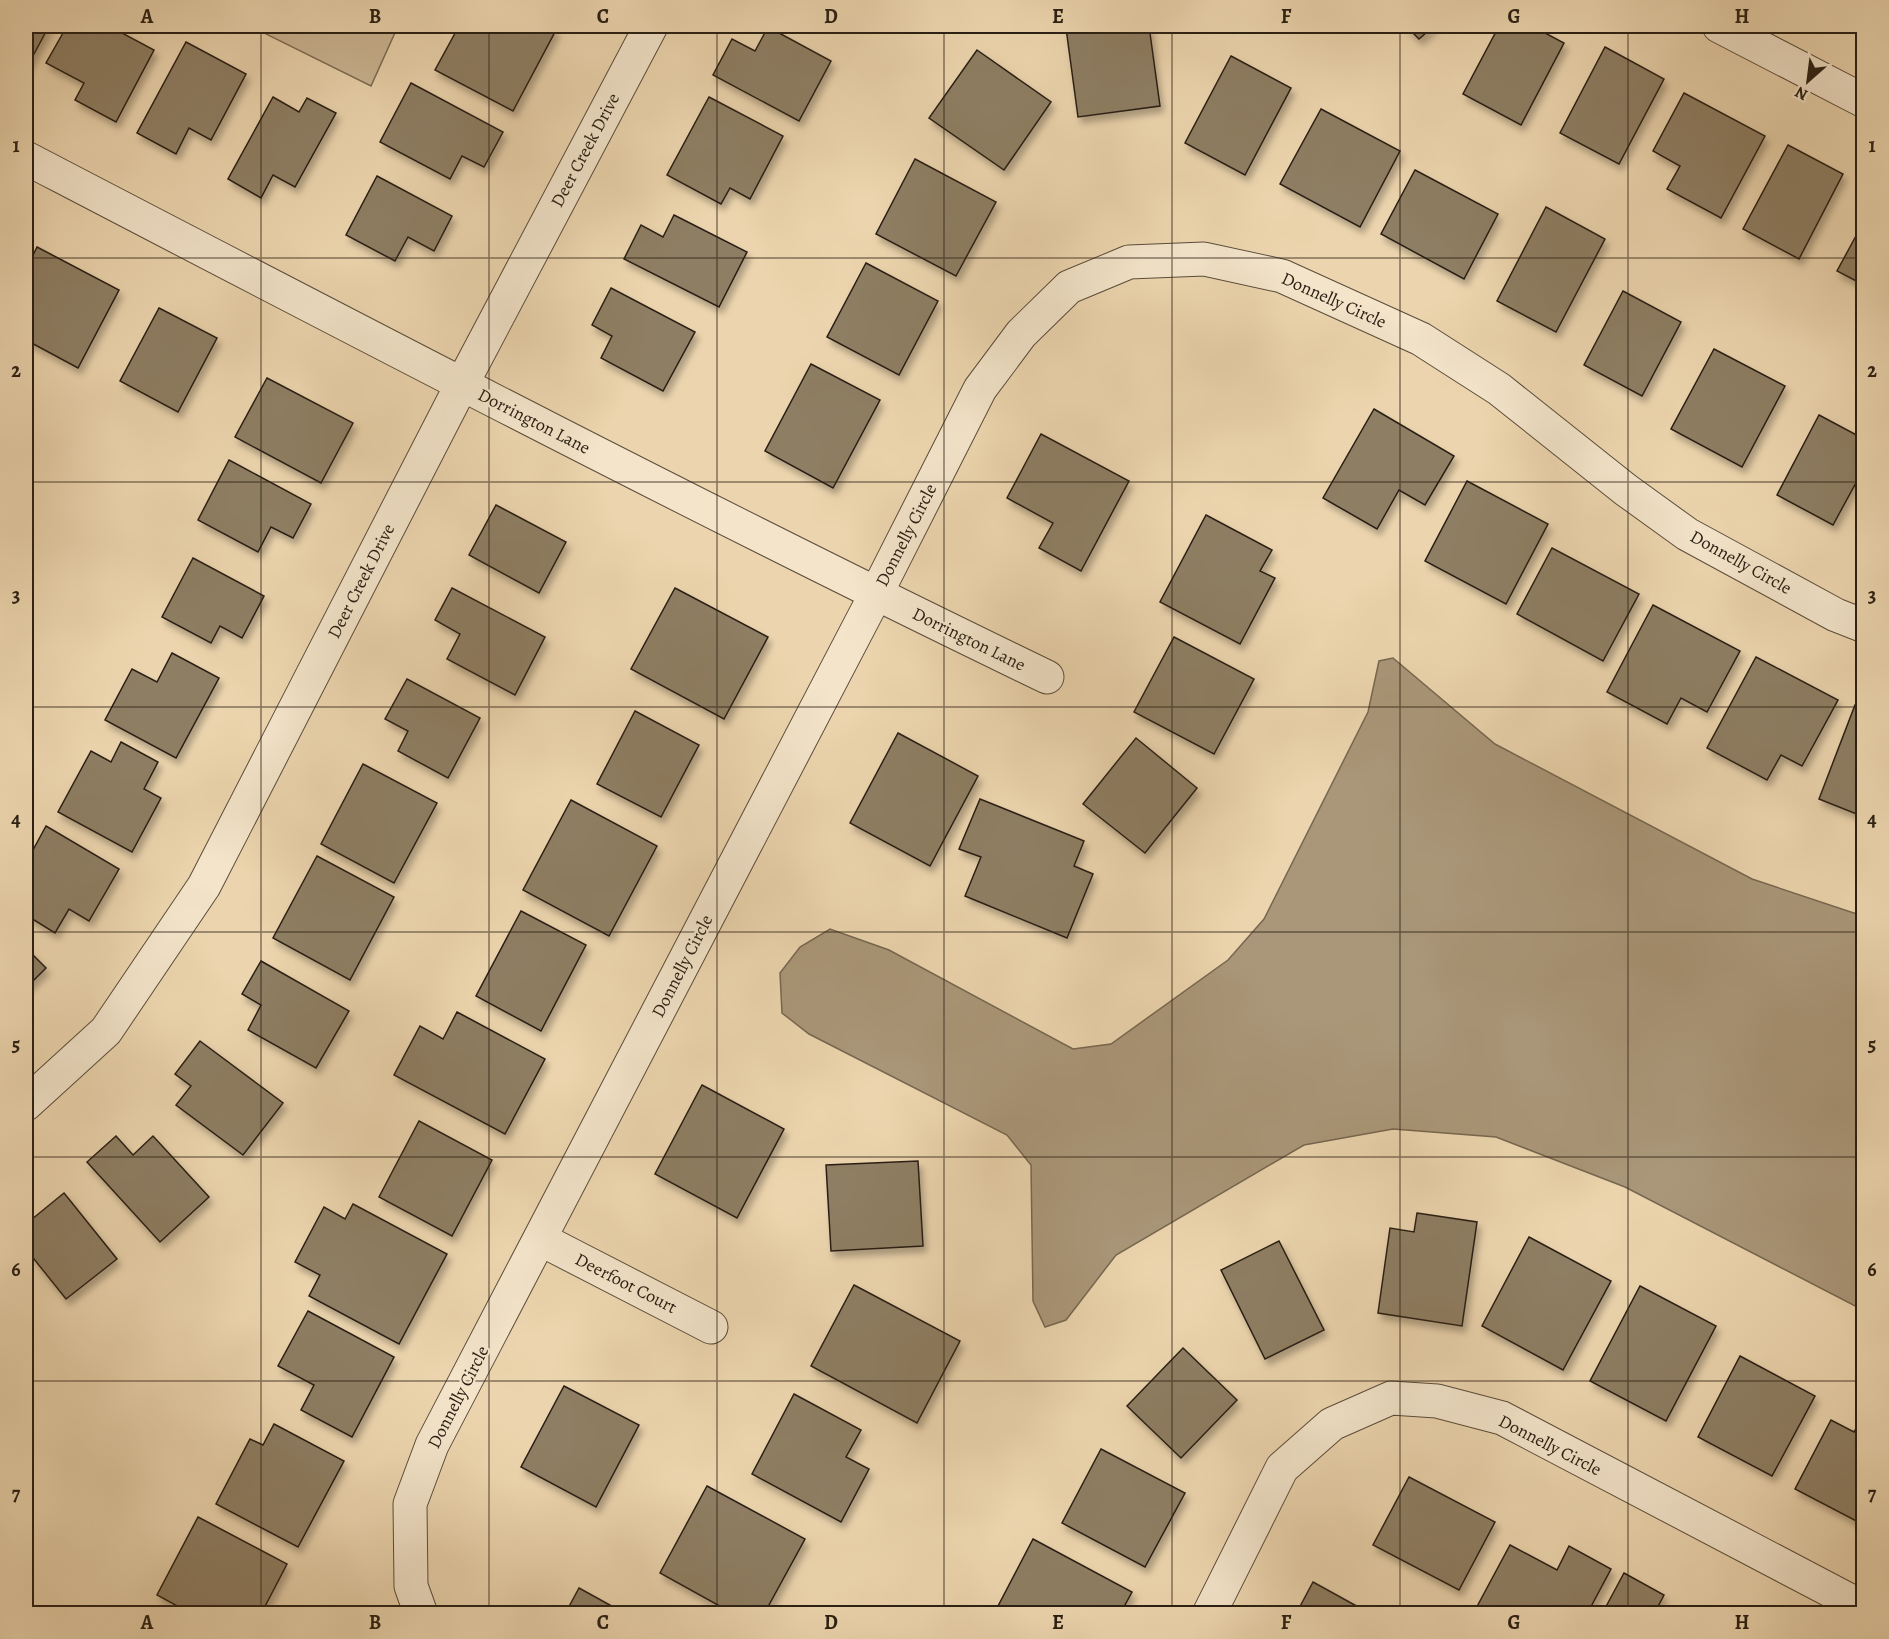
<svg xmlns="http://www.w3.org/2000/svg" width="1889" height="1639" font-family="Alegreya,serif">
	<defs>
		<filter id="shadow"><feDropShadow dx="3.5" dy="6" stdDeviation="3" flood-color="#0004"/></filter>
	</defs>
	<rect width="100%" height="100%" fill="#ecd5ae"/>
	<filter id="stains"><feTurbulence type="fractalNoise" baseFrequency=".00333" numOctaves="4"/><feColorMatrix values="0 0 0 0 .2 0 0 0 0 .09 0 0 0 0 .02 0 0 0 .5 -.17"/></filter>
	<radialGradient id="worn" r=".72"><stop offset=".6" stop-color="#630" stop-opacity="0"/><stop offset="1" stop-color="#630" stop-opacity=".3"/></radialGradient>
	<!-- green -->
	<path fill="#cbb694" stroke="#7a6a54" stroke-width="1.5" d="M 250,26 L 398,26 L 371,86 Z"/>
	<!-- water -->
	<g fill="#aa9779" stroke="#766750" stroke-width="1.5">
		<path d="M 26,507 L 33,519 L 31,565 L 26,574 Z"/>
		<path d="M 1393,658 L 1495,744 L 1752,879 L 1863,916 L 1863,1310 L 1625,1187 L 1496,1137 L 1393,1129 L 1304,1145 L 1116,1255 L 1066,1320 L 1045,1327 L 1033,1301 L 1031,1165 L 1007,1135 L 809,1034 L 782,1013 L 780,973 L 800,947 L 830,929 L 889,950 L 1073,1049 L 1111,1044 L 1228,960 L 1264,919 L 1368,712 L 1379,661 Z"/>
	</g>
	<!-- building -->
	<g fill="#8e7e64" stroke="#291f13" stroke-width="1.5" filter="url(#shadow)">
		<path d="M 26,26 L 49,26 L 26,69 Z"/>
		<path d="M 67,26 L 109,26 L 154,50 L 116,122 L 75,100 L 84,83 L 46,63 Z"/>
		<path d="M 459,26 L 548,26 L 556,30 L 513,111 L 435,70 Z"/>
		<path d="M 1083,26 L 1149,26 L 1160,106 L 1078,117 L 1066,28 Z"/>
		<path d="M 1406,26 L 1434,26 L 1419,39 Z"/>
		<path d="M 1499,26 L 1532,26 L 1564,43 L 1521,125 L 1463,94 Z"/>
		<path d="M 768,27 L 831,61 L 799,121 L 713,75 L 732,39 L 755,51 Z"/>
		<path d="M 186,42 L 246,74 L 211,140 L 189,128 L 176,154 L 137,133 Z"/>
		<path d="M 1605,47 L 1664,79 L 1619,164 L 1560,133 Z"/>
		<path d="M 977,50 L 1051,102 L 1004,170 L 929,118 Z"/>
		<path d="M 1231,56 L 1291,88 L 1245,175 L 1185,143 Z"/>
		<path d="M 411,83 L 503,132 L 484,167 L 462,156 L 450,179 L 380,142 Z"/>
		<path d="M 1684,93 L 1765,136 L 1721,218 L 1667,189 L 1680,166 L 1653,151 Z"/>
		<path d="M 273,97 L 299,112 L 307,98 L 336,113 L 295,187 L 273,175 L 261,198 L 228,179 Z"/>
		<path d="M 709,97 L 783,136 L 750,199 L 730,188 L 721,204 L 667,175 Z"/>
		<path d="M 1321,109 L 1400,151 L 1360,227 L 1280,184 Z"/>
		<path d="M 1788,145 L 1843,174 L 1799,259 L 1743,229 Z"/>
		<path d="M 915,159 L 996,202 L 956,276 L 876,234 Z"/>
		<path d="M 1415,170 L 1498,214 L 1464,279 L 1381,234 Z"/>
		<path d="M 377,176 L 452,216 L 434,251 L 408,237 L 395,261 L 346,235 Z"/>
		<path d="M 1546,207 L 1605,239 L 1556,332 L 1497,301 Z"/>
		<path d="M 674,215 L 747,252 L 719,307 L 624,259 L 641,225 L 663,237 Z"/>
		<path d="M 1864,221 L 1864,285 L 1837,271 Z"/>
		<path d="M 37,247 L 119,290 L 78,368 L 26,340 L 26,270 Z"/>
		<path d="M 866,263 L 938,301 L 899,375 L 827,337 Z"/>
		<path d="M 611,288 L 695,332 L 663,391 L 601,358 L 612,336 L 592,325 Z"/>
		<path d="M 1623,291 L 1681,322 L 1642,396 L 1584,365 Z"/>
		<path d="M 159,308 L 217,338 L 178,412 L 120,381 Z"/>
		<path d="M 1714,349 L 1785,386 L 1742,467 L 1671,429 Z"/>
		<path d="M 811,364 L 880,400 L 833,488 L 765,451 Z"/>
		<path d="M 267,378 L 353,423 L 321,483 L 235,437 Z"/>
		<path d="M 1374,409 L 1454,456 L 1425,505 L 1399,490 L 1377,529 L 1323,498 Z"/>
		<path d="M 1819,415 L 1864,439 L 1864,468 L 1833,525 L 1777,495 Z"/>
		<path d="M 1041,434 L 1129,481 L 1081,571 L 1039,548 L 1053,523 L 1007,498 Z"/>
		<path d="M 229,460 L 311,504 L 293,538 L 271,527 L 258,552 L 198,520 Z"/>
		<path d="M 1467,481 L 1548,524 L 1506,604 L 1425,561 Z"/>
		<path d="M 496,505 L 566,542 L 539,593 L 469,555 Z"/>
		<path d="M 1206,515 L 1272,550 L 1260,571 L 1275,578 L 1240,644 L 1160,602 Z"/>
		<path d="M 1552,548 L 1639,594 L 1603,661 L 1517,614 Z"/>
		<path d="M 193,558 L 264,596 L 242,638 L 220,626 L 211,643 L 162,617 Z"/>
		<path d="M 452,588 L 545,637 L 515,695 L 447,659 L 460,634 L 435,620 Z"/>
		<path d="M 675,588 L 768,637 L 724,719 L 631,669 Z"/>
		<path d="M 1653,605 L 1740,651 L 1707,712 L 1681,698 L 1667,724 L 1607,692 Z"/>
		<path d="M 1174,637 L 1254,679 L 1214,754 L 1134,712 Z"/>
		<path d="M 172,653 L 219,678 L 176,758 L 105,720 L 132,669 L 157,682 Z"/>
		<path d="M 1756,657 L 1838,700 L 1802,766 L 1781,755 L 1767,780 L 1707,748 Z"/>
		<path d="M 407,679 L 480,718 L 448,778 L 398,751 L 408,731 L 385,719 Z"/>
		<path d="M 1855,705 L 1864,708 L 1864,817 L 1819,799 Z"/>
		<path d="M 635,711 L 699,745 L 661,817 L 597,784 Z"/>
		<path d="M 898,733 L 978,776 L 930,866 L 850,823 Z"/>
		<path d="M 1136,738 L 1197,788 L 1145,853 L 1083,804 Z"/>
		<path d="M 121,742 L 158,762 L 144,789 L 161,798 L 132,852 L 58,812 L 91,751 L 111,762 Z"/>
		<path d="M 363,764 L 437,803 L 394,883 L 321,844 Z"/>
		<path d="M 980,799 L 1084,841 L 1074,866 L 1093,874 L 1067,938 L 965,896 L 981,857 L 959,849 Z"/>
		<path d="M 571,800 L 657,846 L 609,936 L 523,890 Z"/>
		<path d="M 46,826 L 119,869 L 89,921 L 69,909 L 55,933 L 26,915 L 26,863 Z"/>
		<path d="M 317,856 L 394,897 L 350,980 L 273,938 Z"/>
		<path d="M 521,911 L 586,945 L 541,1031 L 476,996 Z"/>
		<path d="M 26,948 L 46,968 L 26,988 Z"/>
		<path d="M 261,961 L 349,1011 L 316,1068 L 248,1030 L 261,1005 L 242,994 Z"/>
		<path d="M 457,1012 L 545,1059 L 505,1134 L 394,1075 L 420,1026 L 443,1039 Z"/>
		<path d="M 200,1041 L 283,1103 L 243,1155 L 176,1105 L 191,1086 L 175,1074 Z"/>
		<path d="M 702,1085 L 784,1129 L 737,1218 L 655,1174 Z"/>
		<path d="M 419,1121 L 492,1160 L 452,1236 L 379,1197 Z"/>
		<path d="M 116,1136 L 133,1155 L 153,1136 L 209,1197 L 160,1242 L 87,1162 Z"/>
		<path d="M 918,1161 L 923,1246 L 831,1251 L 826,1165 Z"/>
		<path d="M 64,1193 L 117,1259 L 66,1299 L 26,1249 L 26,1224 Z"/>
		<path d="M 353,1204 L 447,1254 L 399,1344 L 309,1296 L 320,1275 L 295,1262 L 324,1207 L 345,1219 Z"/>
		<path d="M 1417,1213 L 1477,1222 L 1462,1326 L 1378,1313 L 1390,1228 L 1414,1232 Z"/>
		<path d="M 1529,1237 L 1611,1281 L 1563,1370 L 1482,1326 Z"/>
		<path d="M 1279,1241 L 1324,1330 L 1265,1359 L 1221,1270 Z"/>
		<path d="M 854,1285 L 960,1341 L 917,1423 L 811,1366 Z"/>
		<path d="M 1640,1286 L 1716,1326 L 1666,1421 L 1590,1381 Z"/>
		<path d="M 308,1311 L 394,1357 L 352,1437 L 301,1410 L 314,1385 L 278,1366 Z"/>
		<path d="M 1183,1348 L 1237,1400 L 1181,1458 L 1127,1406 Z"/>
		<path d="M 1740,1356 L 1815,1396 L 1772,1476 L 1698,1437 Z"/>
		<path d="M 564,1386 L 639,1425 L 596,1507 L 521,1467 Z"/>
		<path d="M 794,1394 L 861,1430 L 846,1457 L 869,1469 L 841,1522 L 752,1474 Z"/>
		<path d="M 1864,1413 L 1864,1525 L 1795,1489 L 1831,1420 L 1854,1432 Z"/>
		<path d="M 274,1424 L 344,1461 L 298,1547 L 216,1504 L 250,1439 L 263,1445 Z"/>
		<path d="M 1101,1449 L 1185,1493 L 1145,1567 L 1062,1523 Z"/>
		<path d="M 1409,1477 L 1495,1522 L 1459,1590 L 1373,1545 Z"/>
		<path d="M 707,1486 L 805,1539 L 764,1614 L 734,1614 L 660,1573 Z"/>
		<path d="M 198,1517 L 287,1564 L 261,1614 L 180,1614 L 183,1609 L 157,1595 Z"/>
		<path d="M 1033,1539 L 1132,1592 L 1120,1614 L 1007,1614 L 997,1608 Z"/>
		<path d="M 1510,1545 L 1557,1570 L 1569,1546 L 1611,1569 L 1587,1614 L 1473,1614 Z"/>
		<path d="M 1624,1573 L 1664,1595 L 1654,1614 L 1602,1614 Z"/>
		<path d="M 1313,1582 L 1371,1614 L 1296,1614 Z"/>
		<path d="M 579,1588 L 626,1614 L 565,1614 Z"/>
	</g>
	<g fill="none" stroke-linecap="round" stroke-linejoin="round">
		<!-- street casing -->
		<g stroke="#5a4c3a" stroke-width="35">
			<g id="street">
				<path d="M 1719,26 L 1864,101"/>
				<path d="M 26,158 C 364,334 703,511 1047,677"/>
				<path d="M 26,1104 L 106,1031 L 204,886 L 462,384 L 651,26"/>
				<path d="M 540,1239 L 711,1327"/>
				<path d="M 421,1614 L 411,1586 L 410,1504 L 432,1445 L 876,594 L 980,389 L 1021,334 L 1069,287 L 1129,262 L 1204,259 L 1282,276 L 1421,339 L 1499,389 L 1626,490 L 1687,534 L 1836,615 L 1864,626"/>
				<path d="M 1209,1614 L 1282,1468 L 1332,1424 L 1391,1398 L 1437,1401 L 1502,1418 L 1864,1608"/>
			</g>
		</g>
		<!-- street -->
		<use href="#street" stroke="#f3e4ca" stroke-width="33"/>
	</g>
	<!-- grid -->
	<path fill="none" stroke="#291f13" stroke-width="1.5" stroke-opacity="0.55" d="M 261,26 L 261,1614M 489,26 L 489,1614M 717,26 L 717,1614M 944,26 L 944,1614M 1172,26 L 1172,1614M 1400,26 L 1400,1614M 1628,26 L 1628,1614M 26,258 L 1864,258M 26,482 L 1864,482M 26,707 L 1864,707M 26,932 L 1864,932M 26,1157 L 1864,1157M 26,1381 L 1864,1381"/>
	<g text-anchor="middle" stroke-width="4.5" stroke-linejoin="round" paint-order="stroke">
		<!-- street labels -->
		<g font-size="18" fill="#291f13" stroke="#f3e4ca">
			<text transform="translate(585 150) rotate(-62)" y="6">Deer Creek Drive</text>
			<text transform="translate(1334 300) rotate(24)" y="6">Donnelly Circle</text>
			<text transform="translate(534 421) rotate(27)" y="6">Dorrington Lane</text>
			<text transform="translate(906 535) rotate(-63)" y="6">Donnelly Circle</text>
			<text transform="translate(1741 562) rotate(29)" y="6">Donnelly Circle</text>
			<text transform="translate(361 581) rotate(-63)" y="6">Deer Creek Drive</text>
			<text transform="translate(969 639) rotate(26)" y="6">Dorrington Lane</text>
			<text transform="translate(682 966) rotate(-63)" y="6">Donnelly Circle</text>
			<text transform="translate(626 1283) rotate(27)" y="6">Deerfoot Court</text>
			<text transform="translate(458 1397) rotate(-63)" y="6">Donnelly Circle</text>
			<text transform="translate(1550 1445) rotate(27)" y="6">Donnelly Circle</text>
		</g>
	</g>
	<!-- margin -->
	<rect width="1889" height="1639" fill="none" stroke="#ecd5ae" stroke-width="66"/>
	<!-- north arrow -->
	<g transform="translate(1808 81) rotate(208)" stroke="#f3e4ca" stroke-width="4.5" paint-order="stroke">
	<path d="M0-4.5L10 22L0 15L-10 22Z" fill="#291f13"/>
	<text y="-9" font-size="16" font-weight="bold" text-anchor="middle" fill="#291f13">N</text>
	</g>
	<rect x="33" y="33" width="1823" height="1573" fill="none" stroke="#291f13" stroke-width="2"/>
	<g font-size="20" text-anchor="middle" font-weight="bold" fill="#291f13">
		<text x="147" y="23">A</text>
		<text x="375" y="23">B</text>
		<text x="603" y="23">C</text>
		<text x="831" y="23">D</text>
		<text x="1058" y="23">E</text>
		<text x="1286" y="23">F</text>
		<text x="1514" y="23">G</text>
		<text x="1742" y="23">H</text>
		<text x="16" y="152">1</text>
		<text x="1872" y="152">1</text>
		<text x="16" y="377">2</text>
		<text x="1872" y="377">2</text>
		<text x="16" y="602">3</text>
		<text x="1872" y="602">3</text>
		<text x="16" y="826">4</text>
		<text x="1872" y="826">4</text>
		<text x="16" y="1051">5</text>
		<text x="1872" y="1051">5</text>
		<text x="16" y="1276">6</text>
		<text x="1872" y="1276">6</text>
		<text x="16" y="1500">7</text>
		<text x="1872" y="1500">7</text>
		<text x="147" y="1629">A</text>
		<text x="375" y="1629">B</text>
		<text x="603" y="1629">C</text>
		<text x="831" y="1629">D</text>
		<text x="1058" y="1629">E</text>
		<text x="1286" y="1629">F</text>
		<text x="1514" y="1629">G</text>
		<text x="1742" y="1629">H</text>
	</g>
	<rect width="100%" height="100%" filter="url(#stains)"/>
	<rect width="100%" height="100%" fill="url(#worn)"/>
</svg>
